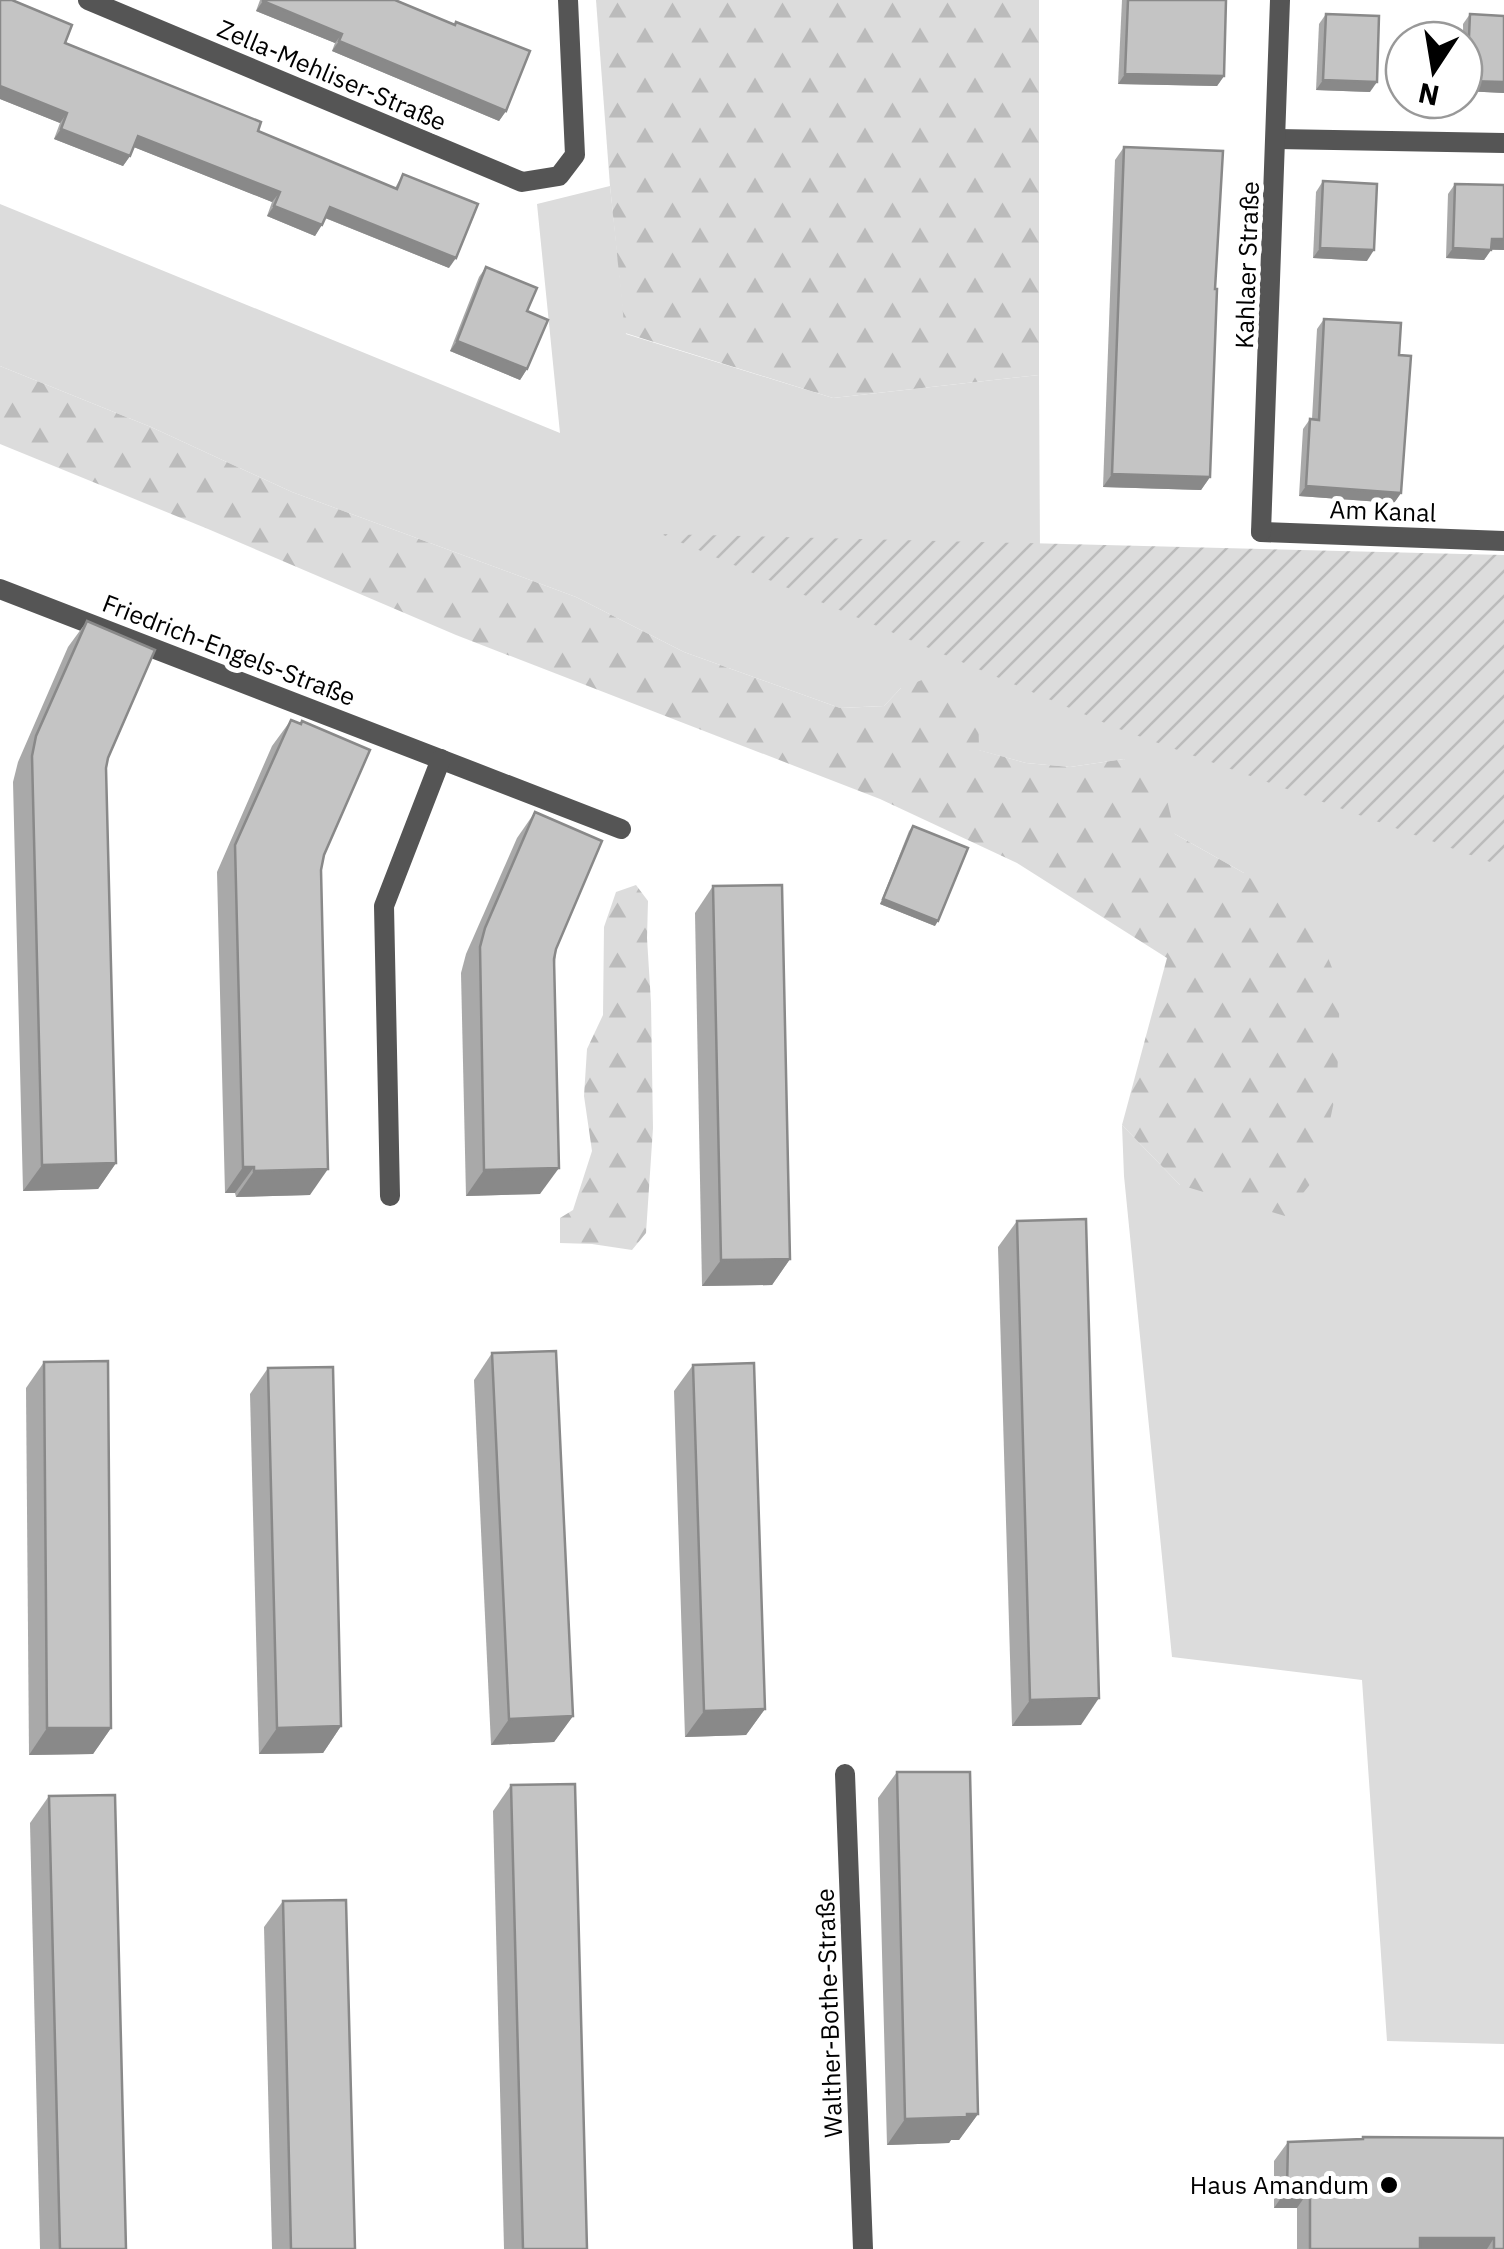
<svg xmlns="http://www.w3.org/2000/svg" width="1504" height="2249" font-family="'IBM Plex Sans',sans-serif">
	<defs>
		<pattern id="forest-firs" width="22" height="20" patternUnits="userSpaceOnUse" patternTransform="scale(2.5)"><rect width="22" height="20" fill="#dcdcdc"/><path d="M5 1l3.5 6h-7zM16 11l3.5 6h-7z" fill="#bbb"/></pattern>
		<pattern id="garden-furrows" width="10" height="10" patternUnits="userSpaceOnUse" patternTransform="scale(2.5)"><rect width="10" height="10" fill="#dcdcdc"/><path d="M-1 1l2-2M0 10L10 0M9 11l2-2" fill="none" stroke="#bbb"/></pattern>
	</defs>
	<rect width="100%" height="100%" fill="#fff"/>
	<!-- green -->
	<path fill="#dcdcdc" d="M 610,186 L 626,334 L 833,398 L 1039,375 L 1040,554 L 1504,858 L 1504,2044 L 1387,2041 L 1362,1680 L 1172,1657 L 1124,1176 L 1122,1125 L 1180,1185 L 1244,873 L 1175,834 L 1124,759 L 1070,767 L 1026,763 L 978,750 L 901,688 L 884,706 L 840,708 L 684,652 L 576,597 L 292,492 L 151,427 L 0,366 L 0,204 L 560,433 L 537,204 Z"/>
	<!-- forest -->
	<g fill="url(#forest-firs)">
		<path d="M 596,0 L 1039,0 L 1039,375 L 833,398 L 625,333 L 610,186 Z"/>
		<path d="M 0,366 L 151,427 L 292,492 L 576,597 L 684,652 L 840,708 L 884,706 L 901,688 L 935,675 L 978,702 L 979,750 L 1026,763 L 1070,767 L 1124,759 L 1163,783 L 1175,834 L 1244,873 L 1319,935 L 1340,988 L 1337,1087 L 1319,1173 L 1285,1216 L 1180,1185 L 1122,1125 L 1167,958 L 1017,863 L 880,799 L 456,635 L 208,529 L 0,444 Z"/>
		<path d="M 636,885 L 648,901 L 647,938 L 651,1003 L 653,1128 L 646,1233 L 632,1250 L 592,1244 L 560,1243 L 560,1218 L 573,1210 L 592,1151 L 584,1096 L 587,1049 L 603,1015 L 604,927 L 616,892 Z"/>
	</g>
	<!-- garden -->
	<path fill="url(#garden-furrows)" d="M 661,534 L 1504,555 L 1504,867 L 1119,729 Z"/>
	<g fill="none" stroke-linecap="round" stroke-linejoin="round">
		<!-- lane -->
		<path stroke="#555" stroke-width="20" d="M 1261,532 L 1504,541"/>
		<!-- street -->
		<g stroke="#555" stroke-width="20">
			<path d="M 88,0 L 522,182 L 559,176 L 575,155 L 568,0"/>
			<path d="M 1277,139 L 1504,143"/>
			<path d="M 1261,532 L 1280,0"/>
			<path d="M 0,589 L 621,829"/>
			<path d="M 390,1196 L 384,906 L 441,759"/>
			<path d="M 845,1774 L 863,2249"/>
		</g>
	</g>
	<!-- wall -->
	<g fill="#a9a9a9">
		<path d="M 0,0 L 65,43 L 258,131 L 395,188 L 403,174 L 449,268 L 325,218 L 315,236 L 267,216 L 272,202 L 134,147 L 130,156 L 123,166 L 54,139 L 60,123 L 0,99 Z"/>
		<path d="M 260,0 L 395,0 L 506,111 L 499,121 L 332,51 L 335,43 L 256,11 Z"/>
		<path d="M 1122,0 L 1226,0 L 1224,76 L 1217,86 L 1118,84 Z"/>
		<path d="M 1326,14 L 1370,92 L 1316,90 L 1319,24 Z"/>
		<path d="M 1470,14 L 1504,93 L 1464,91 L 1463,24 Z"/>
		<path d="M 1124,147 L 1215,289 L 1210,477 L 1201,490 L 1103,487 L 1115,160 Z"/>
		<path d="M 1323,181 L 1367,261 L 1313,258 L 1316,192 Z"/>
		<path d="M 1455,184 L 1504,250 L 1491,250 L 1484,260 L 1446,258 L 1448,194 Z"/>
		<path d="M 486,267 L 527,311 L 527,369 L 520,380 L 450,351 L 479,277 Z"/>
		<path d="M 1324,319 L 1401,493 L 1394,503 L 1299,496 L 1303,429 L 1310,419 L 1312,419 L 1317,329 Z"/>
		<path d="M 87,621 L 108,758 L 106,768 L 116,1163 L 98,1189 L 23,1191 L 13,782 L 18,762 L 68,647 Z"/>
		<path d="M 291,720 L 324,855 L 321,870 L 310,1195 L 236,1197 L 235,1193 L 225,1193 L 217,872 L 272,746 Z"/>
		<path d="M 535,812 L 556,949 L 540,1194 L 466,1196 L 461,973 L 466,954 L 517,838 Z"/>
		<path d="M 913,826 L 935,926 L 880,904 L 909,831 Z"/>
		<path d="M 713,886 L 790,1259 L 772,1285 L 702,1286 L 695,913 Z"/>
		<path d="M 1017,1221 L 1081,1725 L 1012,1726 L 998,1247 Z"/>
		<path d="M 492,1353 L 573,1716 L 554,1742 L 491,1745 L 474,1380 Z"/>
		<path d="M 44,1362 L 111,1728 L 93,1754 L 29,1755 L 26,1388 Z"/>
		<path d="M 693,1365 L 765,1709 L 746,1735 L 685,1737 L 674,1391 Z"/>
		<path d="M 268,1368 L 341,1726 L 323,1753 L 259,1754 L 250,1394 Z"/>
		<path d="M 897,1772 L 978,2114 L 959,2140 L 951,2140 L 949,2143 L 887,2145 L 878,1798 Z"/>
		<path d="M 511,1785 L 587,2249 L 504,2249 L 493,1811 Z"/>
		<path d="M 49,1796 L 126,2249 L 40,2249 L 30,1823 Z"/>
		<path d="M 283,1901 L 355,2249 L 272,2249 L 264,1927 Z"/>
		<path d="M 1363,2137 L 1504,2138 L 1504,2249 L 1297,2249 L 1297,2208 L 1274,2208 L 1274,2161 L 1288,2142 L 1361,2139 Z"/>
	</g>
	<!-- shaded-wall -->
	<g fill="#898989">
		<path d="M 263,1 L 342,34 L 335,43 L 256,11 Z"/>
		<path d="M 339,41 L 506,111 L 499,121 L 332,51 Z"/>
		<path d="M 1125,74 L 1224,76 L 1217,86 L 1118,84 Z"/>
		<path d="M 1323,80 L 1377,82 L 1370,92 L 1316,90 Z"/>
		<path d="M 1467,81 L 1504,82 L 1504,93 L 1464,91 L 1464,86 Z"/>
		<path d="M 0,86 L 67,113 L 60,123 L 0,99 Z"/>
		<path d="M 61,129 L 130,156 L 123,166 L 54,139 Z"/>
		<path d="M 138,136 L 280,192 L 272,202 L 131,146 Z"/>
		<path d="M 274,206 L 322,225 L 315,236 L 267,216 Z"/>
		<path d="M 330,207 L 456,258 L 449,268 L 323,217 Z"/>
		<path d="M 1492,239 L 1504,239 L 1504,250 L 1485,249 Z"/>
		<path d="M 1320,248 L 1374,250 L 1367,261 L 1313,258 Z"/>
		<path d="M 1453,248 L 1491,250 L 1484,260 L 1446,258 Z"/>
		<path d="M 457,341 L 527,369 L 520,380 L 450,351 Z"/>
		<path d="M 1112,474 L 1210,477 L 1201,490 L 1103,487 Z"/>
		<path d="M 1306,486 L 1401,493 L 1394,503 L 1299,496 Z"/>
		<path d="M 883,899 L 938,921 L 935,926 L 880,904 Z"/>
		<path d="M 116,1163 L 98,1189 L 23,1191 L 42,1165 Z"/>
		<path d="M 243,1167 L 254,1167 L 235,1193 L 225,1193 Z"/>
		<path d="M 559,1168 L 540,1194 L 466,1196 L 484,1170 Z"/>
		<path d="M 328,1169 L 310,1195 L 236,1197 L 254,1171 Z"/>
		<path d="M 790,1259 L 772,1285 L 702,1286 L 721,1260 Z"/>
		<path d="M 1099,1698 L 1081,1725 L 1012,1726 L 1030,1700 Z"/>
		<path d="M 765,1709 L 746,1735 L 685,1737 L 704,1711 Z"/>
		<path d="M 573,1716 L 554,1742 L 491,1745 L 509,1719 Z"/>
		<path d="M 341,1726 L 323,1753 L 259,1754 L 277,1728 Z"/>
		<path d="M 47,1728 L 111,1728 L 93,1754 L 29,1755 Z"/>
		<path d="M 978,2114 L 959,2140 L 951,2140 L 949,2143 L 887,2145 L 905,2119 Z"/>
		<path d="M 1287,2189 L 1310,2189 L 1297,2208 L 1274,2208 Z"/>
		<path d="M 1420,2238 L 1494,2238 L 1487,2249 L 1412,2249 Z"/>
	</g>
	<!-- building -->
	<g fill="#c4c4c4" stroke="#898989" stroke-width="2.5">
		<path d="M 0,0 L 12,0 L 72,25 L 65,43 L 261,122 L 258,131 L 397,189 L 403,174 L 478,204 L 456,258 L 330,207 L 322,225 L 274,206 L 280,192 L 138,136 L 130,156 L 61,129 L 67,113 L 0,86 Z"/>
		<path d="M 263,0 L 395,0 L 455,25 L 456,22 L 530,51 L 506,111 L 339,41 L 342,34 L 263,1 Z"/>
		<path d="M 1128,0 L 1226,0 L 1224,76 L 1125,74 Z"/>
		<path d="M 1326,14 L 1379,16 L 1377,82 L 1323,80 Z"/>
		<path d="M 1470,14 L 1504,16 L 1504,82 L 1467,81 Z"/>
		<path d="M 1124,147 L 1223,151 L 1215,289 L 1217,289 L 1210,477 L 1112,474 Z"/>
		<path d="M 1323,181 L 1377,184 L 1374,250 L 1320,248 Z"/>
		<path d="M 1455,184 L 1504,185 L 1504,239 L 1492,239 L 1491,250 L 1453,248 Z"/>
		<path d="M 486,267 L 537,288 L 527,311 L 548,320 L 527,369 L 457,341 Z"/>
		<path d="M 1324,319 L 1401,323 L 1399,355 L 1411,356 L 1401,493 L 1306,486 L 1310,419 L 1319,420 Z"/>
		<path d="M 87,621 L 155,650 L 108,758 L 106,768 L 116,1163 L 42,1165 L 32,756 L 36,736 Z"/>
		<path d="M 291,720 L 301,724 L 302,721 L 370,750 L 324,855 L 321,870 L 328,1169 L 254,1171 L 254,1167 L 243,1167 L 235,845 Z"/>
		<path d="M 535,812 L 602,841 L 556,949 L 554,959 L 559,1168 L 484,1170 L 480,947 L 485,928 Z"/>
		<path d="M 913,826 L 968,848 L 938,921 L 883,899 Z"/>
		<path d="M 782,885 L 790,1259 L 721,1260 L 713,886 Z"/>
		<path d="M 1086,1219 L 1099,1698 L 1030,1700 L 1017,1221 Z"/>
		<path d="M 556,1351 L 573,1716 L 509,1719 L 492,1353 Z"/>
		<path d="M 108,1361 L 111,1728 L 47,1728 L 44,1362 Z"/>
		<path d="M 754,1363 L 765,1709 L 704,1711 L 693,1365 Z"/>
		<path d="M 333,1367 L 341,1726 L 277,1728 L 268,1368 Z"/>
		<path d="M 897,1772 L 970,1772 L 978,2114 L 967,2114 L 967,2117 L 905,2119 Z"/>
		<path d="M 575,1784 L 587,2249 L 523,2249 L 511,1785 Z"/>
		<path d="M 115,1795 L 126,2249 L 60,2249 L 49,1796 Z"/>
		<path d="M 346,1900 L 355,2249 L 291,2249 L 283,1901 Z"/>
		<path d="M 1363,2137 L 1504,2138 L 1504,2249 L 1494,2249 L 1494,2238 L 1420,2238 L 1420,2249 L 1310,2249 L 1310,2189 L 1287,2189 L 1288,2142 L 1363,2139 Z"/>
	</g>
	<!-- markers -->
	<circle fill="#000" stroke="#fff" stroke-width="4" cx="1389" cy="2185" r="10"/>
	<g text-anchor="middle" stroke-width="10" stroke-linejoin="round" paint-order="stroke">
		<!-- street labels -->
		<g font-size="25" fill="#000" stroke="#fff">
			<text transform="translate(332 75) rotate(23)" y="9">Zella-Mehliser-Straße</text>
			<text transform="translate(1247 265) rotate(-88)" y="9">Kahlaer Straße</text>
			<text transform="translate(1383 511) rotate(2)" y="9">Am Kanal</text>
			<text transform="translate(229 650) rotate(21)" y="9">Friedrich-Engels-Straße</text>
			<text transform="translate(829 2013) rotate(-92)" y="9">Walther-Bothe-Straße</text>
		</g>
		<!-- poi labels -->
		<g font-size="25" fill="#000" stroke="#fff" text-anchor="end">
			<text x="1369" y="2194">Haus Amandum</text>
		</g>
	</g>
	<!-- north arrow -->
	<g transform="translate(1434 70) rotate(192)"><circle r="48" fill="#ffffff" stroke="#999999" stroke-width="2.5"/>
	<path d="M0-8L18 38L0 25L-18 38Z" fill="#000000"/>
	<text y="-15" font-size="28" font-weight="bold" text-anchor="middle" fill="#000000">N</text>
	</g>
</svg>
